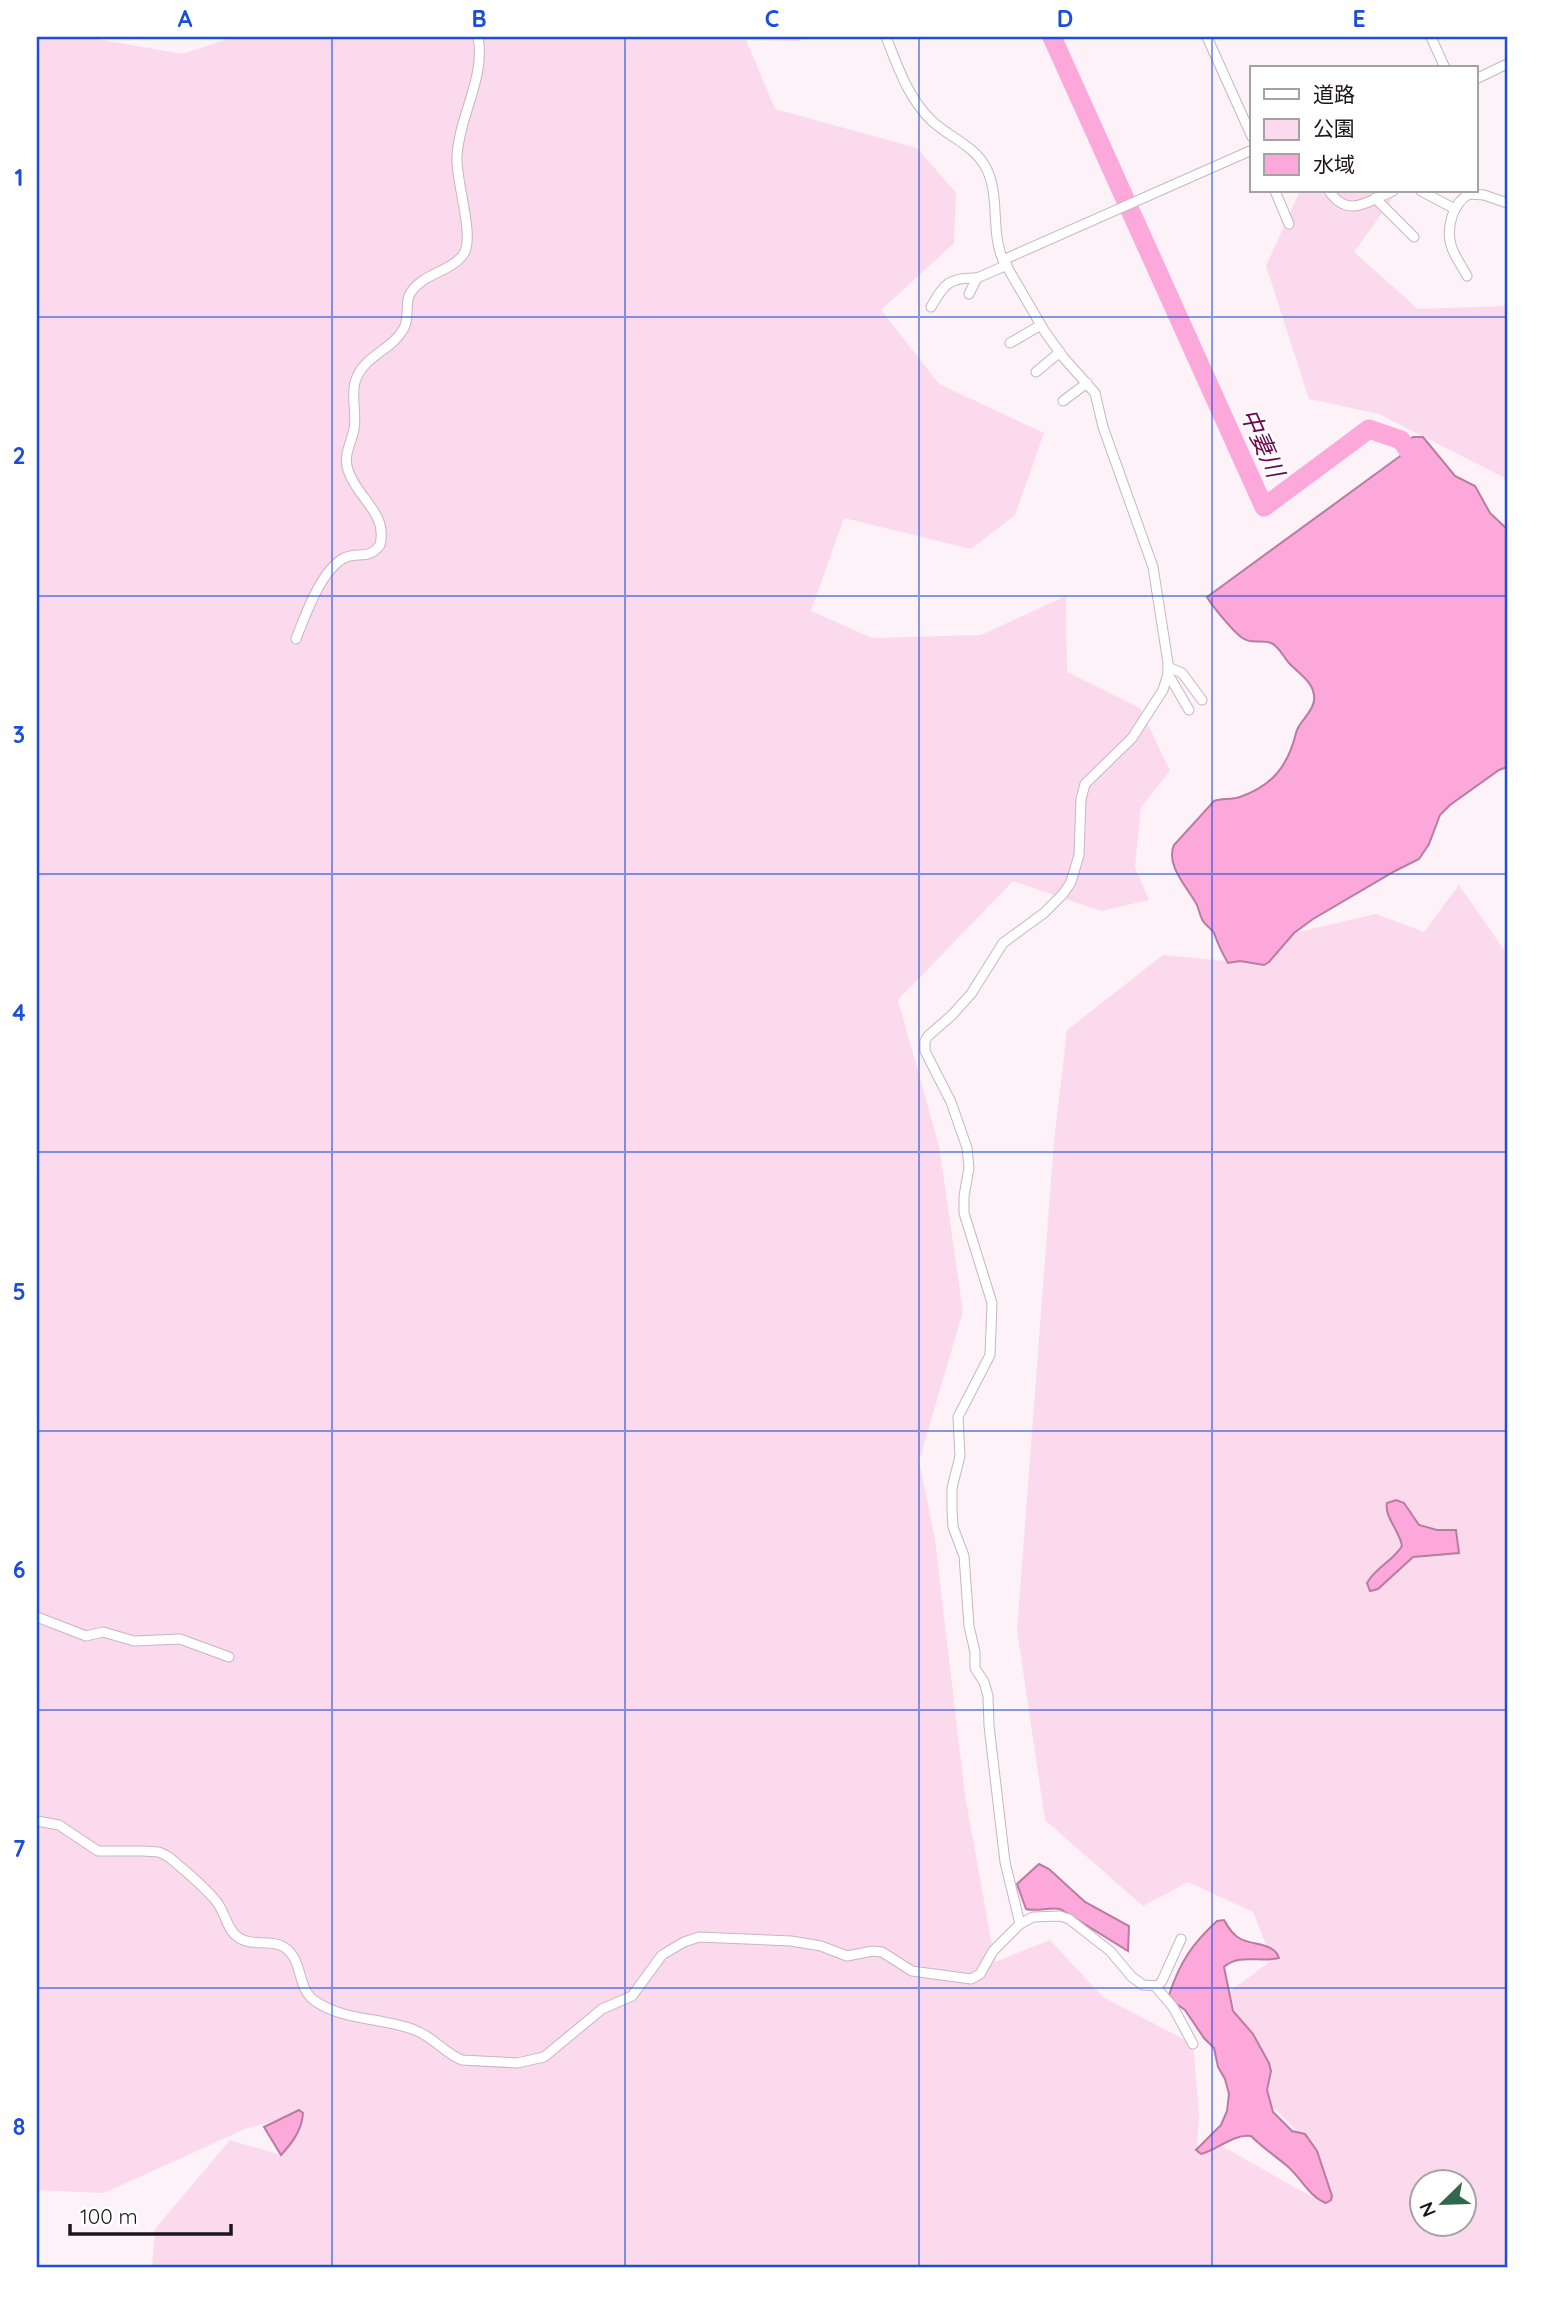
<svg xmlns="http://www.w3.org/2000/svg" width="1544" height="2305" font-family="Quicksand,'Noto Sans JP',sans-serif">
	<rect width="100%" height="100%" fill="#fcf2f8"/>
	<!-- green -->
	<g fill="#fbdaed" fill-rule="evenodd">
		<path d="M 37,37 L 86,37 L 182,54 L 234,37 L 804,37 L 799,41 L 746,40 L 775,109 L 917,148 L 956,193 L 954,243 L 881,310 L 939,384 L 1044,433 L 1015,515 L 971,549 L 844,518 L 811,611 L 872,638 L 981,635 L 1066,596 L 1067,672 L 1140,708 L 1170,771 L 1141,807 L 1135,867 L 1149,900 L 1101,911 L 1013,881 L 898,1000 L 939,1146 L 963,1311 L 919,1461 L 935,1539 L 965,1795 L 995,1962 L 1050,1940 L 1103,1997 L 1193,2044 L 1199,2113 L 1197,2150 L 1222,2146 L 1314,2198 L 1317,2151 L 1269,2103 L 1229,1992 L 1272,1960 L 1253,1912 L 1188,1882 L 1143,1906 L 1045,1820 L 1017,1630 L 1054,1141 L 1067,1030 L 1163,955 L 1258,964 L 1294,933 L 1376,914 L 1424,932 L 1459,885 L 1507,954 L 1507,2268 L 152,2268 L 155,2229 L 230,2140 L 281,2155 L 302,2113 L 245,2129 L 104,2193 L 37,2190 ZM 1407,1507 L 1419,1525 L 1458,1535 L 1459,1549 L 1454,1555 L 1428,1554 L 1413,1557 L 1378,1589 L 1374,1573 L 1394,1557 L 1402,1546 L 1399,1534 L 1387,1514 ZM 1422,2182 L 1464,2182 L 1464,2224 L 1422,2224 Z"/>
		<path d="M 1300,191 L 1398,191 L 1354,252 L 1418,309 L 1507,306 L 1507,479 L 1379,414 L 1309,399 L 1266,266 Z"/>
	</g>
	<!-- water -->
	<g fill="#fca8da" stroke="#b97ca0" stroke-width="2">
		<path d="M 1413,437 L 1423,437 L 1455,476 L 1475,486 L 1490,513 L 1507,529 L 1507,767 L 1499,770 L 1450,805 L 1440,815 L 1429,844 L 1419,859 L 1395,871 L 1313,919 L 1294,933 L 1269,962 L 1264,965 L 1240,961 L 1228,963 C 1222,953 1218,944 1214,933 C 1211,928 1206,926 1203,921 C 1200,916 1199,910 1197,905 C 1188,888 1165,865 1174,845 L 1214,801 C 1222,798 1231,800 1240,797 C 1272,786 1288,766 1296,733 C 1298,722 1312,714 1314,701 C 1316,683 1300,675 1289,663 C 1284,658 1279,646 1271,643 C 1261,639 1251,645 1241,637 C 1233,631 1212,606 1207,597 L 1403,454 L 1407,441 Z"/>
		<path d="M 1396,1500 L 1404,1503 L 1419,1525 L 1437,1530 L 1456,1530 L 1459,1553 L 1413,1557 L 1378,1589 L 1370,1591 L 1367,1583 C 1375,1568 1393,1561 1402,1546 C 1400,1531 1384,1517 1387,1503 Z"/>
		<path d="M 1039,1864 L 1049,1869 L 1085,1902 L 1129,1926 L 1128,1951 L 1060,1909 C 1048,1907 1037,1912 1026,1909 L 1017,1884 Z"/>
		<path d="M 1224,1920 C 1228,1927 1232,1934 1239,1938 C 1252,1946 1274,1942 1279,1958 C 1261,1963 1239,1953 1224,1967 L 1233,2011 L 1253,2034 L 1269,2063 L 1271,2071 L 1267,2090 L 1273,2112 L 1292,2131 L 1305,2134 L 1317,2151 L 1332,2196 L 1331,2200 L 1326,2203 C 1308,2196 1301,2177 1286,2165 C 1274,2155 1262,2147 1251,2136 C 1232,2134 1218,2150 1201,2154 L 1196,2150 L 1221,2125 L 1227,2111 L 1229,2094 L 1225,2079 L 1218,2067 L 1214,2048 L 1204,2038 L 1185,2010 L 1175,2003 L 1169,1995 C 1180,1962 1192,1944 1217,1921 Z"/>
		<path d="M 299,2110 L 303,2113 C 302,2130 292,2143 281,2155 L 264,2127 Z"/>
	</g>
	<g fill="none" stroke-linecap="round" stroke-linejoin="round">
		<!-- river -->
		<path stroke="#fca8da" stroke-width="19" d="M 1052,37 L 1264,507 L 1369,429 L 1401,440 L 1420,468"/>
		<!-- street casing -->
		<g stroke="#cab4c0" stroke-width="11">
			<g id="street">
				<path d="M 886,37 C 898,67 908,98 932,121 C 949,137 973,145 985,166 C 1001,194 990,231 1003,260 L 1045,332 L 1063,357 L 1095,393 L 1103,427 L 1153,567 L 1168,663 L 1168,674 L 1163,690 L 1132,738 L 1085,784 L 1081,799 L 1079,855 L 1071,882 L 1063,894 L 1044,913 L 1003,943 L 971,994 L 952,1015 L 928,1036 L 925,1041 L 925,1051 L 951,1102 L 967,1148 L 969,1168 L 964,1196 L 964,1213 L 992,1303 L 990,1355 L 958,1417 L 960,1456 L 952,1488 L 952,1509 L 953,1527 L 964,1556 L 969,1626 L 975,1652 L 975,1668 L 984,1682 L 988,1696 L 989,1726 L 1005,1862 L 1020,1924"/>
				<path d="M 1207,37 L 1252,137"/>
				<path d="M 1431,37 L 1445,68"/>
				<path d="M 1476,79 L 1507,64"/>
				<path d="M 1275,191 L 1289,224"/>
				<path d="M 1329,191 C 1348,219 1368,201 1393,191"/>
				<path d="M 1421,191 L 1455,209"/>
				<path d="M 1375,198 L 1414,237"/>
				<path d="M 1003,260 L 1252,150"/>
				<path d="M 1467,276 C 1462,266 1454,256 1451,245 C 1446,227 1453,203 1469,194 L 1484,195 L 1507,203"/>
				<path d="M 969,294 L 977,278 L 1007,265"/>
				<path d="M 931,307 C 944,284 949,277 977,278"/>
				<path d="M 1010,343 L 1041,325"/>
				<path d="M 1036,372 L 1060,352"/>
				<path d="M 1063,401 L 1087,383"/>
				<path d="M 296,639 C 305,616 321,570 344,558 C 358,551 368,561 380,545 C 388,512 357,499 348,470 C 343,455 351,444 354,429 C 357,414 351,398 355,382 C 363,355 392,351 404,328 C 410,317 404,302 411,292 C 424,273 450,272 463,255 C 476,238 455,180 457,156 C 459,116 486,77 478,37"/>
				<path d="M 1168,667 L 1182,673 L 1202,700"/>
				<path d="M 1168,674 L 1189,710"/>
				<path d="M 37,1617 L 86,1636 L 103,1632 L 134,1641 L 180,1639 L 229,1657"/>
				<path d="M 37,1821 L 59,1825 L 98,1851 L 143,1851 L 159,1852 L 169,1857 C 185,1871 203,1885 216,1901 C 225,1911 226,1929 238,1937 C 250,1947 271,1939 284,1947 C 304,1960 296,1988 315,2001 C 345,2022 385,2017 417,2031 C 434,2038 446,2054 462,2060 L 517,2063 L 544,2057 L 602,2009 L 632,1996 L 662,1955 L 684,1942 L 699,1937 L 791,1941 L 821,1946 L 847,1956 L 873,1951 L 882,1952 L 912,1971 L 971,1979 L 980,1974 L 993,1951 L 1020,1924 L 1033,1917 L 1060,1916 L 1069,1919 L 1110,1951 L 1132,1977 L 1143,1985 L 1158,1986 L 1162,1981 L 1181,1939"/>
				<path d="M 1155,1986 L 1173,2007 L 1193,2044"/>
			</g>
		</g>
		<!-- street -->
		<use href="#street" stroke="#fff" stroke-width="9"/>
	</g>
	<!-- grid -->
	<path fill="none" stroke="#1d4ed8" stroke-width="2" stroke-opacity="0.55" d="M 332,37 L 332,2268M 625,37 L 625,2268M 919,37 L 919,2268M 1212,37 L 1212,2268M 37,317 L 1507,317M 37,596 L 1507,596M 37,874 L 1507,874M 37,1152 L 1507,1152M 37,1431 L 1507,1431M 37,1710 L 1507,1710M 37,1988 L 1507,1988"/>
	<g text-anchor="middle" stroke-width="5" stroke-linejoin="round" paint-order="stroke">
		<!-- water labels -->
		<g font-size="24" font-style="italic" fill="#6a064f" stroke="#fff">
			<text transform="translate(1262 443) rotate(66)" y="8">中妻川</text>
		</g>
	</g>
	<!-- border -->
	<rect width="1544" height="2305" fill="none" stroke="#ffffff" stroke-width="77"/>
	<!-- legend -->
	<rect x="1250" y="66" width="228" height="126" fill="#ffffff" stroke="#a5a2a3" stroke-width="2"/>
	<rect x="1264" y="89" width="35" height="10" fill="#ffffff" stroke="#a5a2a3" stroke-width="2"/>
	<text x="1313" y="102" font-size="21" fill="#1e161a">道路</text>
	<rect x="1264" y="119" width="35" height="21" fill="#fbdaed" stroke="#a5a2a3" stroke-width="2"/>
	<text x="1313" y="136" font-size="21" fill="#1e161a">公園</text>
	<rect x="1264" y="154" width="35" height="21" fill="#fca8da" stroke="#a5a2a3" stroke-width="2"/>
	<text x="1313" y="172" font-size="21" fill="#1e161a">水域</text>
	<!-- north arrow -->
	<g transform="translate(1443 2203) rotate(247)"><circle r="33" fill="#ffffff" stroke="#a5a2a3" stroke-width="2"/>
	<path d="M0-5L12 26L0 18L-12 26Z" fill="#2f684f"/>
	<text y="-10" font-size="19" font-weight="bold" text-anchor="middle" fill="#1e161a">N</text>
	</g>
	<!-- scale -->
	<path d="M70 2224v10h161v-10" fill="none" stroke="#1e161a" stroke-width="3.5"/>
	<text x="80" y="2224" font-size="21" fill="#1e161a" stroke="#ffffff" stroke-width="5" paint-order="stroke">100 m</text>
	<rect x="38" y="38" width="1468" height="2228" fill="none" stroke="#1d4ed8" stroke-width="2.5"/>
	<g font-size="23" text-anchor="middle" font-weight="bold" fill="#1d4ed8">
		<text x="185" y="27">A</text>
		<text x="479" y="27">B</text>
		<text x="772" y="27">C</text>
		<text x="1065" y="27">D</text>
		<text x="1359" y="27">E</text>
		<text x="19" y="186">1</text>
		<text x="19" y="464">2</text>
		<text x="19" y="743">3</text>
		<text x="19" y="1021">4</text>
		<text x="19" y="1300">5</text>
		<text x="19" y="1578">6</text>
		<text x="19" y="1857">7</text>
		<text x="19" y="2135">8</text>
	</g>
</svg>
